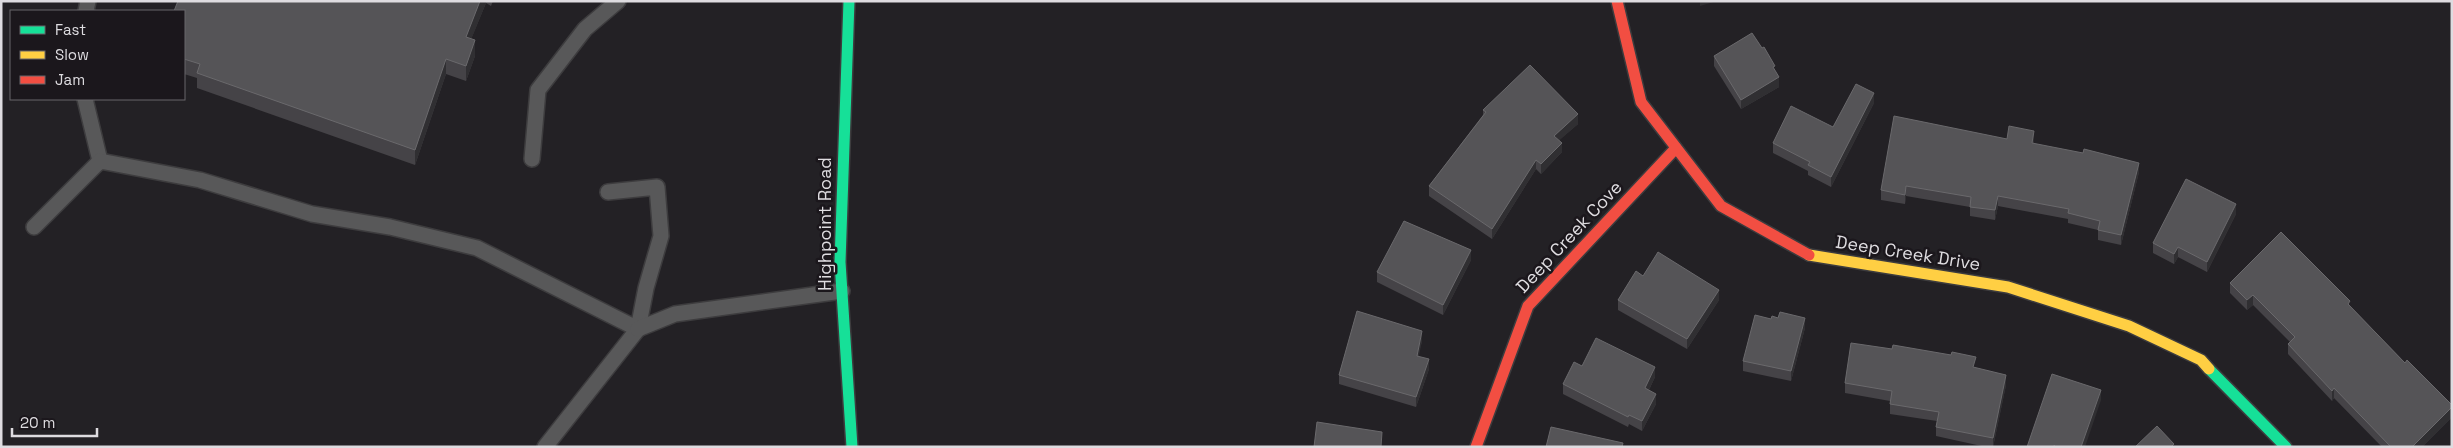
<svg xmlns="http://www.w3.org/2000/svg" width="2453" height="448" font-family="'Space Grotesk',sans-serif">
	<rect width="100%" height="100%" fill="#232125"/>
	<g fill="none" stroke-linecap="round" stroke-linejoin="round">
		<!-- lane casing -->
		<g stroke="#3d3c3e" stroke-width="18">
			<g id="lane">
				<path d="M 86,11 L 88,1"/>
				<path d="M 85,99 L 100,161"/>
				<path d="M 532,159 L 538,90 L 585,29 L 618,1"/>
				<path d="M 608,192 L 657,187 L 661,236 L 646,288 L 638,329"/>
				<path d="M 34,227 L 100,161 L 200,180 L 312,214 L 390,227 L 477,248 L 638,329 L 545,447"/>
				<path d="M 638,329 L 675,314 L 842,291"/>
			</g>
		</g>
		<!-- fast casing -->
		<g stroke="#3d3c3e" stroke-width="14">
			<g id="fast">
				<path d="M 849,1 L 840,262 L 852,447"/>
				<path d="M 2209,369 L 2286,447"/>
			</g>
		</g>
		<!-- slow casing -->
		<g stroke="#3d3c3e" stroke-width="14">
			<path id="slow" d="M 1809,255 L 2008,287 L 2129,326 L 2201,360 L 2209,369"/>
		</g>
		<!-- jam casing -->
		<g stroke="#3d3c3e" stroke-width="14">
			<g id="jam">
				<path d="M 1617,1 L 1641,102 L 1721,206 L 1809,255"/>
				<path d="M 1476,447 L 1528,306 L 1676,148"/>
			</g>
		</g>
		<!-- lane -->
		<use href="#lane" stroke="#585859" stroke-width="15"/>
		<!-- fast -->
		<use href="#fast" stroke="#16e098" stroke-width="11"/>
		<!-- slow -->
		<use href="#slow" stroke="#ffcf43" stroke-width="11"/>
		<!-- jam -->
		<use href="#jam" stroke="#f24e42" stroke-width="11"/>
	</g>
	<!-- wall -->
	<g fill="#454347">
		<path d="M 178,1 L 493,1 L 491,6 L 486,3 L 471,39 L 475,56 L 466,81 L 446,74 L 415,165 L 197,88 L 197,78 L 184,74 L 184,11 Z"/>
		<path d="M 1714,56 L 1775,71 L 1779,87 L 1741,109 L 1714,66 Z"/>
		<path d="M 1874,103 L 1831,187 L 1808,175 L 1808,171 L 1773,153 L 1773,143 L 1833,127 Z"/>
		<path d="M 1483,110 L 1578,124 L 1559,140 L 1562,152 L 1541,174 L 1536,169 L 1492,239 L 1429,196 L 1429,186 L 1483,115 Z"/>
		<path d="M 2007,139 L 2034,141 L 2034,144 L 2139,172 L 2121,245 L 2098,240 L 2098,230 L 2068,223 L 2068,219 L 1998,206 L 1995,220 L 1970,216 L 1970,207 L 1906,196 L 1905,204 L 1881,200 L 1881,190 Z"/>
		<path d="M 2236,214 L 2207,272 L 2178,257 L 2174,264 L 2153,253 L 2153,243 Z"/>
		<path d="M 1471,260 L 1443,315 L 1377,282 L 1377,272 Z"/>
		<path d="M 1643,276 L 1719,300 L 1687,349 L 1618,310 L 1618,300 Z"/>
		<path d="M 2230,283 L 2350,306 L 2405,363 L 2452,405 L 2452,417 L 2422,447 L 2382,447 L 2334,398 L 2332,401 L 2288,354 L 2288,344 L 2290,342 L 2253,305 L 2247,310 L 2230,293 Z"/>
		<path d="M 1778,318 L 1805,328 L 1791,381 L 1743,371 L 1743,361 L 1771,319 Z"/>
		<path d="M 1422,341 L 1418,356 L 1429,369 L 1416,407 L 1339,384 L 1339,375 Z"/>
		<path d="M 1582,366 L 1655,377 L 1649,390 L 1656,404 L 1642,431 L 1629,424 L 1628,427 L 1563,394 L 1563,384 Z"/>
		<path d="M 1975,368 L 2006,385 L 1993,447 L 1986,447 L 1936,436 L 1936,427 L 1937,421 L 1890,414 L 1890,401 L 1845,393 L 1845,383 Z"/>
	</g>
	<!-- shaded-wall -->
	<g fill="#302f32">
		<path d="M 480,1 L 486,1 L 486,3 L 466,52 L 466,37 Z"/>
		<path d="M 1700,1 L 1717,1 L 1700,6 Z"/>
		<path d="M 475,40 L 475,56 L 466,81 L 466,66 Z"/>
		<path d="M 446,59 L 446,74 L 415,165 L 415,150 Z"/>
		<path d="M 1779,77 L 1779,87 L 1741,109 L 1741,100 Z"/>
		<path d="M 1874,93 L 1874,103 L 1831,187 L 1831,177 Z"/>
		<path d="M 1578,114 L 1578,124 L 1554,145 L 1554,136 Z"/>
		<path d="M 2034,131 L 2034,141 L 2032,153 L 2032,143 Z"/>
		<path d="M 1562,143 L 1562,152 L 1541,174 L 1541,164 Z"/>
		<path d="M 1536,160 L 1536,169 L 1492,239 L 1492,229 Z"/>
		<path d="M 2139,163 L 2139,172 L 2121,245 L 2121,235 Z"/>
		<path d="M 1906,186 L 1906,196 L 1905,204 L 1905,195 Z"/>
		<path d="M 1998,196 L 1998,206 L 1995,220 L 1995,210 Z"/>
		<path d="M 2236,204 L 2236,214 L 2207,272 L 2207,262 Z"/>
		<path d="M 2178,247 L 2178,257 L 2174,264 L 2174,254 Z"/>
		<path d="M 1471,250 L 1471,260 L 1443,315 L 1443,305 Z"/>
		<path d="M 1719,290 L 1719,300 L 1687,349 L 1687,339 Z"/>
		<path d="M 2253,295 L 2253,305 L 2247,310 L 2247,300 Z"/>
		<path d="M 1805,318 L 1805,328 L 1791,381 L 1791,371 Z"/>
		<path d="M 1422,331 L 1422,341 L 1417,366 L 1417,356 Z"/>
		<path d="M 1429,359 L 1429,369 L 1416,407 L 1416,397 Z"/>
		<path d="M 1655,367 L 1655,377 L 1645,398 L 1645,388 Z"/>
		<path d="M 2006,375 L 2006,385 L 1993,447 L 1993,438 Z"/>
		<path d="M 2334,388 L 2334,398 L 2332,401 L 2332,391 Z"/>
		<path d="M 2101,390 L 2101,400 L 2085,447 L 2081,447 Z"/>
		<path d="M 1656,394 L 1656,404 L 1642,431 L 1642,421 Z"/>
		<path d="M 2452,407 L 2452,417 L 2422,447 L 2412,447 Z"/>
	</g>
	<!-- building -->
	<g fill="#555457" stroke="#6a696c">
		<path d="M 178,1 L 480,1 L 466,37 L 475,40 L 466,66 L 446,59 L 415,150 L 197,73 L 200,64 L 184,59 L 184,11 L 174,11 Z"/>
		<path d="M 1752,33 L 1762,48 L 1764,47 L 1775,66 L 1773,67 L 1779,77 L 1741,100 L 1714,56 Z"/>
		<path d="M 1530,65 L 1578,114 L 1554,136 L 1562,143 L 1541,164 L 1536,160 L 1492,229 L 1429,186 L 1486,112 L 1483,110 Z"/>
		<path d="M 1856,84 L 1874,93 L 1831,177 L 1808,165 L 1810,162 L 1773,143 L 1791,106 L 1833,127 Z"/>
		<path d="M 1894,116 L 2007,139 L 2009,126 L 2034,131 L 2032,143 L 2083,153 L 2084,149 L 2139,163 L 2121,235 L 2098,230 L 2100,221 L 2068,213 L 2069,209 L 1998,196 L 1995,210 L 1970,207 L 1971,197 L 1906,186 L 1905,195 L 1881,190 Z"/>
		<path d="M 2186,179 L 2236,204 L 2207,262 L 2178,247 L 2174,254 L 2153,243 Z"/>
		<path d="M 1404,221 L 1471,250 L 1443,305 L 1377,272 Z"/>
		<path d="M 2281,232 L 2350,301 L 2348,304 L 2405,363 L 2407,360 L 2452,405 L 2452,407 L 2412,447 L 2391,447 L 2334,388 L 2332,391 L 2288,344 L 2295,337 L 2253,295 L 2247,300 L 2230,283 Z"/>
		<path d="M 1658,252 L 1719,290 L 1687,339 L 1618,300 L 1636,271 L 1643,276 Z"/>
		<path d="M 1357,311 L 1422,331 L 1417,356 L 1429,359 L 1416,397 L 1339,375 Z"/>
		<path d="M 1780,312 L 1805,318 L 1791,371 L 1743,361 L 1755,315 L 1771,319 L 1772,316 L 1778,318 Z"/>
		<path d="M 1596,338 L 1655,367 L 1645,388 L 1656,394 L 1642,421 L 1629,415 L 1628,417 L 1563,384 L 1574,362 L 1582,366 Z"/>
		<path d="M 1851,343 L 1892,349 L 1893,345 L 1951,355 L 1952,352 L 1976,357 L 1973,367 L 2006,375 L 1993,438 L 1936,427 L 1939,412 L 1890,404 L 1892,391 L 1845,383 Z"/>
		<path d="M 2052,374 L 2101,390 L 2081,447 L 2056,447 L 2054,445 L 2054,447 L 2027,447 Z"/>
		<path d="M 1317,422 L 1382,432 L 1381,447 L 1314,447 Z"/>
		<path d="M 2157,426 L 2174,444 L 2171,447 L 2135,447 Z"/>
		<path d="M 1551,427 L 1623,443 L 1622,447 L 1546,447 Z"/>
	</g>
	<g text-anchor="middle" stroke-width="5" stroke-linejoin="round" paint-order="stroke">
		<!-- street labels -->
		<g font-size="18" fill="#dedce0" stroke="#1b171c">
			<text transform="translate(825 224) rotate(-90)" y="6">Highpoint Road</text>
			<text transform="translate(1569 237) rotate(-47)" y="6">Deep Creek Cove</text>
			<text transform="translate(1908 253) rotate(9)" y="6">Deep Creek Drive</text>
		</g>
	</g>
	<!-- border -->
	<rect width="2453" height="448" fill="none" stroke="#dedce0" stroke-width="5"/>
	<!-- legend -->
	<rect x="10" y="10" width="175" height="90" fill="#1b171c" stroke="#69666a"/>
	<rect x="20" y="26" width="25" height="8" fill="#16e098" stroke="#69666a"/>
	<text x="55" y="35" font-size="15" fill="#dedce0">Fast</text>
	<rect x="20" y="51" width="25" height="8" fill="#ffcf43" stroke="#69666a"/>
	<text x="55" y="60" font-size="15" fill="#dedce0">Slow</text>
	<rect x="20" y="76" width="25" height="8" fill="#f24e42" stroke="#69666a"/>
	<text x="55" y="85" font-size="15" fill="#dedce0">Jam</text>
	<!-- scale -->
	<path d="M12 428v8h85v-8" fill="none" stroke="#dedce0" stroke-width="2.5"/>
	<text x="20" y="428" font-size="15" fill="#dedce0" stroke="#1b171c" stroke-width="4" paint-order="stroke">20 m</text>
</svg>
